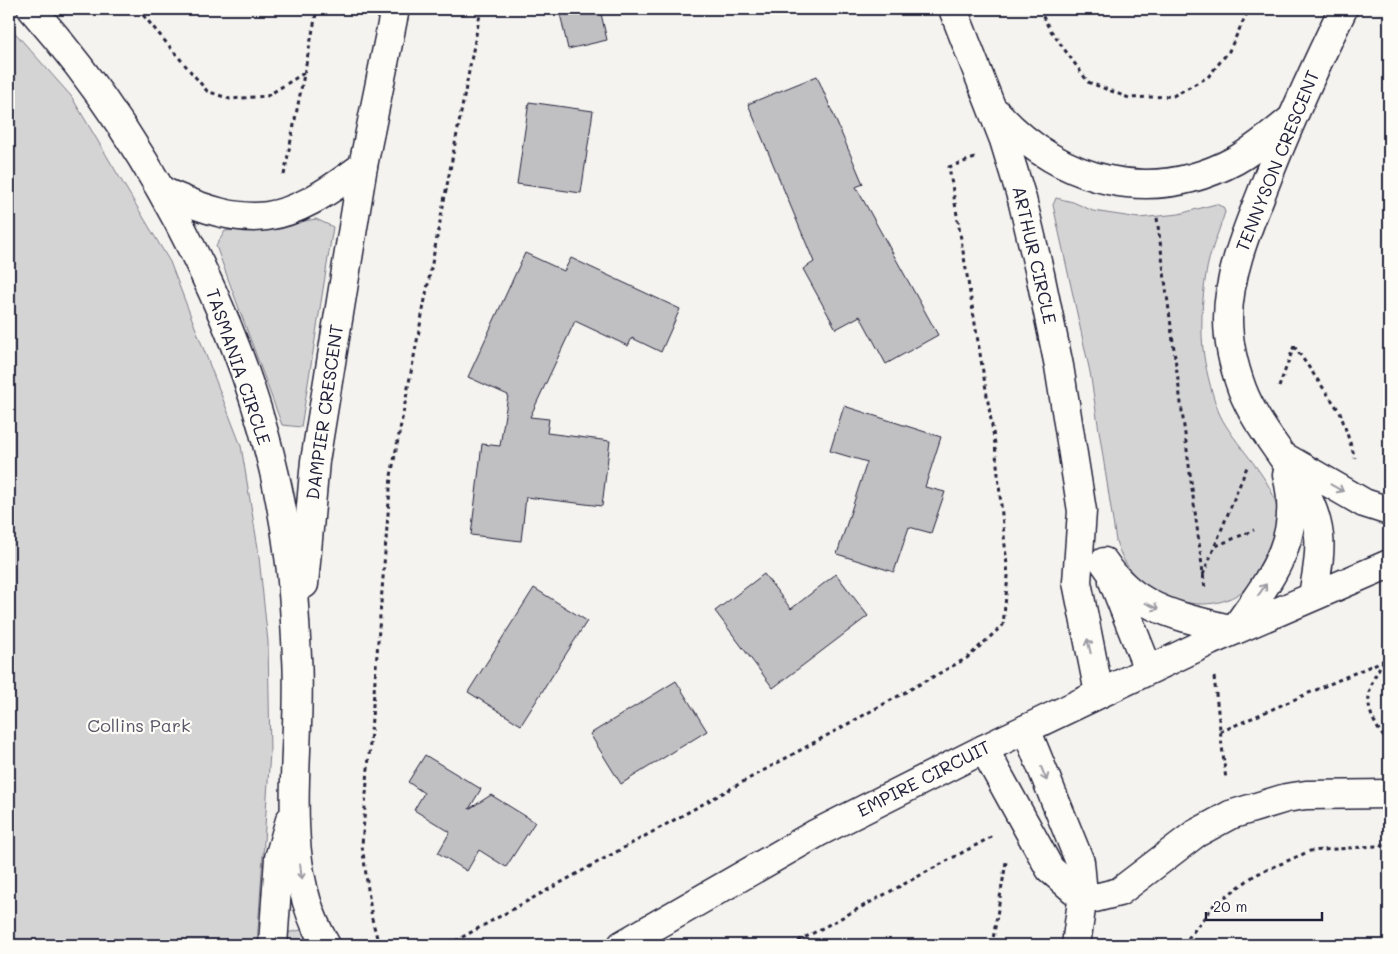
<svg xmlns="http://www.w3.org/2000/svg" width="1398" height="954" font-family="Mali,sans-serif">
	<rect width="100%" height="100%" fill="#f4f3ef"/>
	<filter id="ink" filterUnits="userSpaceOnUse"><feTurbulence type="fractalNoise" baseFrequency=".02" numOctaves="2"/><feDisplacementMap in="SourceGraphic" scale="10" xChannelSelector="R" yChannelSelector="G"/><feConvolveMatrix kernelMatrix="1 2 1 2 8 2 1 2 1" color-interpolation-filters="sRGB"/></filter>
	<g filter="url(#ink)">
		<!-- green -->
		<g fill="#d5d4d5" stroke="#7c7b88">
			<path d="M 9,26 L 71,96 L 170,262 L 241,446 L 258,548 L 268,642 L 270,752 L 257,945 L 9,945 Z"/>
			<path d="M 1056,198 L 1073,202 L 1093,211 L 1139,218 L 1179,214 L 1216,204 L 1223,207 L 1225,212 C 1219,232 1209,253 1206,274 C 1202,299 1200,331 1204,357 C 1206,370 1214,403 1220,415 C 1234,444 1269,475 1276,504 C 1280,519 1275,538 1269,552 C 1262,568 1258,578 1245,589 C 1222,608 1193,607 1167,597 C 1140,587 1124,567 1116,541 L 1090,372 L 1053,205 Z"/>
			<path d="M 316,219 L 333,227 L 301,427 L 282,425 L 216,246 L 225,231 L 267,228 Z"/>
			<path d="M 301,930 L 309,945 L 285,945 L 286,933 Z"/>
		</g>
		<!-- building -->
		<g fill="#c0bfc2" stroke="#22223b">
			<path d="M 559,9 L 600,9 L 607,40 L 568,49 Z"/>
			<path d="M 817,76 L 863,184 L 856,187 L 938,335 L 886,364 L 860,316 L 836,329 L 803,269 L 814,262 L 748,104 Z"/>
			<path d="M 529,102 L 593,111 L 581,193 L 517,184 Z"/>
			<path d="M 525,253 L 564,271 L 571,258 L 680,309 L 661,352 L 632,338 L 628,346 L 575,321 L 530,417 L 549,419 L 547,433 L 610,441 L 602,506 L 526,497 L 521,541 L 471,535 L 482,444 L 500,446 L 508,395 L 468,377 Z"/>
			<path d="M 844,406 L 941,437 L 925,487 L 945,492 L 931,533 L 909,527 L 894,572 L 837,554 L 867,462 L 830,451 Z"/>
			<path d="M 764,574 L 791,609 L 836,574 L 868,616 L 773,688 L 715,611 Z"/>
			<path d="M 534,588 L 587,621 L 521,725 L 468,692 Z"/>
			<path d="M 676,681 L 707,731 L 621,784 L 590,734 Z"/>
			<path d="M 425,755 L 481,789 L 469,809 L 491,795 L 535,822 L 506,867 L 479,850 L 467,871 L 438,853 L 450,832 L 414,810 L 424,793 L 408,782 Z"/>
		</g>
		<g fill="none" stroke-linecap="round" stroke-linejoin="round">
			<!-- minor casing -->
			<g stroke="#22223b" stroke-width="31">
				<g id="minor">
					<path d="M 32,9 C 161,156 265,361 289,556 C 294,589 295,624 297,657 C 303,749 275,862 326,945"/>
					<path d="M 953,9 L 1004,140 L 1022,199 L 1040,274 L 1059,366 L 1082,511 L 1077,582 L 1099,693"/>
					<path d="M 997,113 C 1061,183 1151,206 1236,160 C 1255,149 1272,135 1289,121"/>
					<path d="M 162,191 C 254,232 284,225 363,166"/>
					<path d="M 1286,458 L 1364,503 L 1389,511"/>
					<path d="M 1104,562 C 1136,611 1182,617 1234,630 C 1269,580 1304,540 1287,475"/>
					<path d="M 1113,581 L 1148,669"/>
					<path d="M 304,584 L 315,461 L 363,166 L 395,9"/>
					<path d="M 1313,596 C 1316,576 1321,556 1319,536 C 1313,481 1261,440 1242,389 C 1234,367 1228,343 1228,319 C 1228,276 1246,232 1262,192 C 1286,129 1314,69 1343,9"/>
					<path d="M 1026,729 L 1080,862 L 1083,894 L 1076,945"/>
					<path d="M 984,749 L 1050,869 L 1074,890 L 1095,898 L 1119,892 L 1195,834 L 1230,815 L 1286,798 L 1306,795 L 1389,794"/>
					<path d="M 273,945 L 279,858 L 290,820"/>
				</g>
			</g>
			<!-- tertiary casing -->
			<g stroke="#22223b" stroke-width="31">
				<path id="tertiary" d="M 622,945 L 817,833 L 984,749 L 1210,641 L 1389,564"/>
			</g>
			<!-- path -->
			<g stroke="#22223b" stroke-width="3" stroke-dasharray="4 4" stroke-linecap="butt">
				<path d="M 138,9 L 207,91 L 230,99 L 267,96 L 304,73"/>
				<path d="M 1039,9 L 1049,28 L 1088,82 L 1129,98 L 1173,96 L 1208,77 L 1229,51 L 1249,9"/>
				<path d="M 284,175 L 317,9"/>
				<path d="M 1157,218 L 1205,589"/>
				<path d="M 1294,346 L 1340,412 L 1355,458"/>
				<path d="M 1279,387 L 1294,346"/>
				<path d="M 1216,546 L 1254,530"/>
				<path d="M 1203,575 L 1247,467"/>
				<path d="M 1384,660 C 1362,695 1364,712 1389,744"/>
				<path d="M 1214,677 L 1226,780"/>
				<path d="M 1220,732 L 1389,658"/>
				<path d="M 379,945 L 372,919 L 362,845 L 391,476 L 481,9"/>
				<path d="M 448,945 L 967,658 L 1003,625 L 1008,576 L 995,444 L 949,167 L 975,158"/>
				<path d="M 791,945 L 993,836"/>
				<path d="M 992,945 L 1006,862"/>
				<path d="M 1183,945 L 1214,905 L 1255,875 L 1310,851 L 1389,845"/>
			</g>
			<!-- minor -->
			<use href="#minor" stroke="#fdfcf7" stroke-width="28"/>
			<!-- tertiary -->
			<use href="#tertiary" stroke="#fdfcf7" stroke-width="28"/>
		</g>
		<!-- one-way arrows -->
		<defs><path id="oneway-shaft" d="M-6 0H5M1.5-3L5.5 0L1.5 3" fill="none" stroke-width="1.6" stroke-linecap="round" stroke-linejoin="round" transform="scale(1.25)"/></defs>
		<g stroke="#9a9aa2">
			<use href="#oneway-shaft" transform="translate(1337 488) rotate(29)"/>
			<use href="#oneway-shaft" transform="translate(1262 590) rotate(-55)"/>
			<use href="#oneway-shaft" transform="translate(1152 606) rotate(25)"/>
			<use href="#oneway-shaft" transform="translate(1089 646) rotate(-103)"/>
			<use href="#oneway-shaft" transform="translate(1044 774) rotate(68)"/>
			<use href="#oneway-shaft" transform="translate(301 872) rotate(84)"/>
		</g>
	</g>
	<g text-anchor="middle" stroke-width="4.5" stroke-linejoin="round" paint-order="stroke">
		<!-- street labels -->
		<g font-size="18" fill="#22223b" stroke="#fdfcf7">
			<text transform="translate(1278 161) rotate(-68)" y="6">TENNYSON CRESCENT</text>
			<text transform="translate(1034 255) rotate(77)" y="6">ARTHUR CIRCLE</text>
			<text transform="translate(238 367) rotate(71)" y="6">TASMANIA CIRCLE</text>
			<text transform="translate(325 412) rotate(-82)" y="6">DAMPIER CRESCENT</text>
			<text transform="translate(924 779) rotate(-27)" y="6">EMPIRE CIRCUIT</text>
		</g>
		<!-- park labels -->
		<g font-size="18" fill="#585769" stroke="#fdfcf7">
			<text x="139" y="732">Collins Park</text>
		</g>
	</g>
	<!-- margin -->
	<rect width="1398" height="954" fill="none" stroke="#fdfcf7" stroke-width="30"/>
	<rect x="15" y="15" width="1368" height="924" fill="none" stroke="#22223b" stroke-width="2" filter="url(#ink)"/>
	<!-- scale -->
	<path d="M1206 912v8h116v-8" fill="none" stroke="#22223b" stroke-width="2.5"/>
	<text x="1213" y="912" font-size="15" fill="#22223b" stroke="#fdfcf7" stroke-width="4" paint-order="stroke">20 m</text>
</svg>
